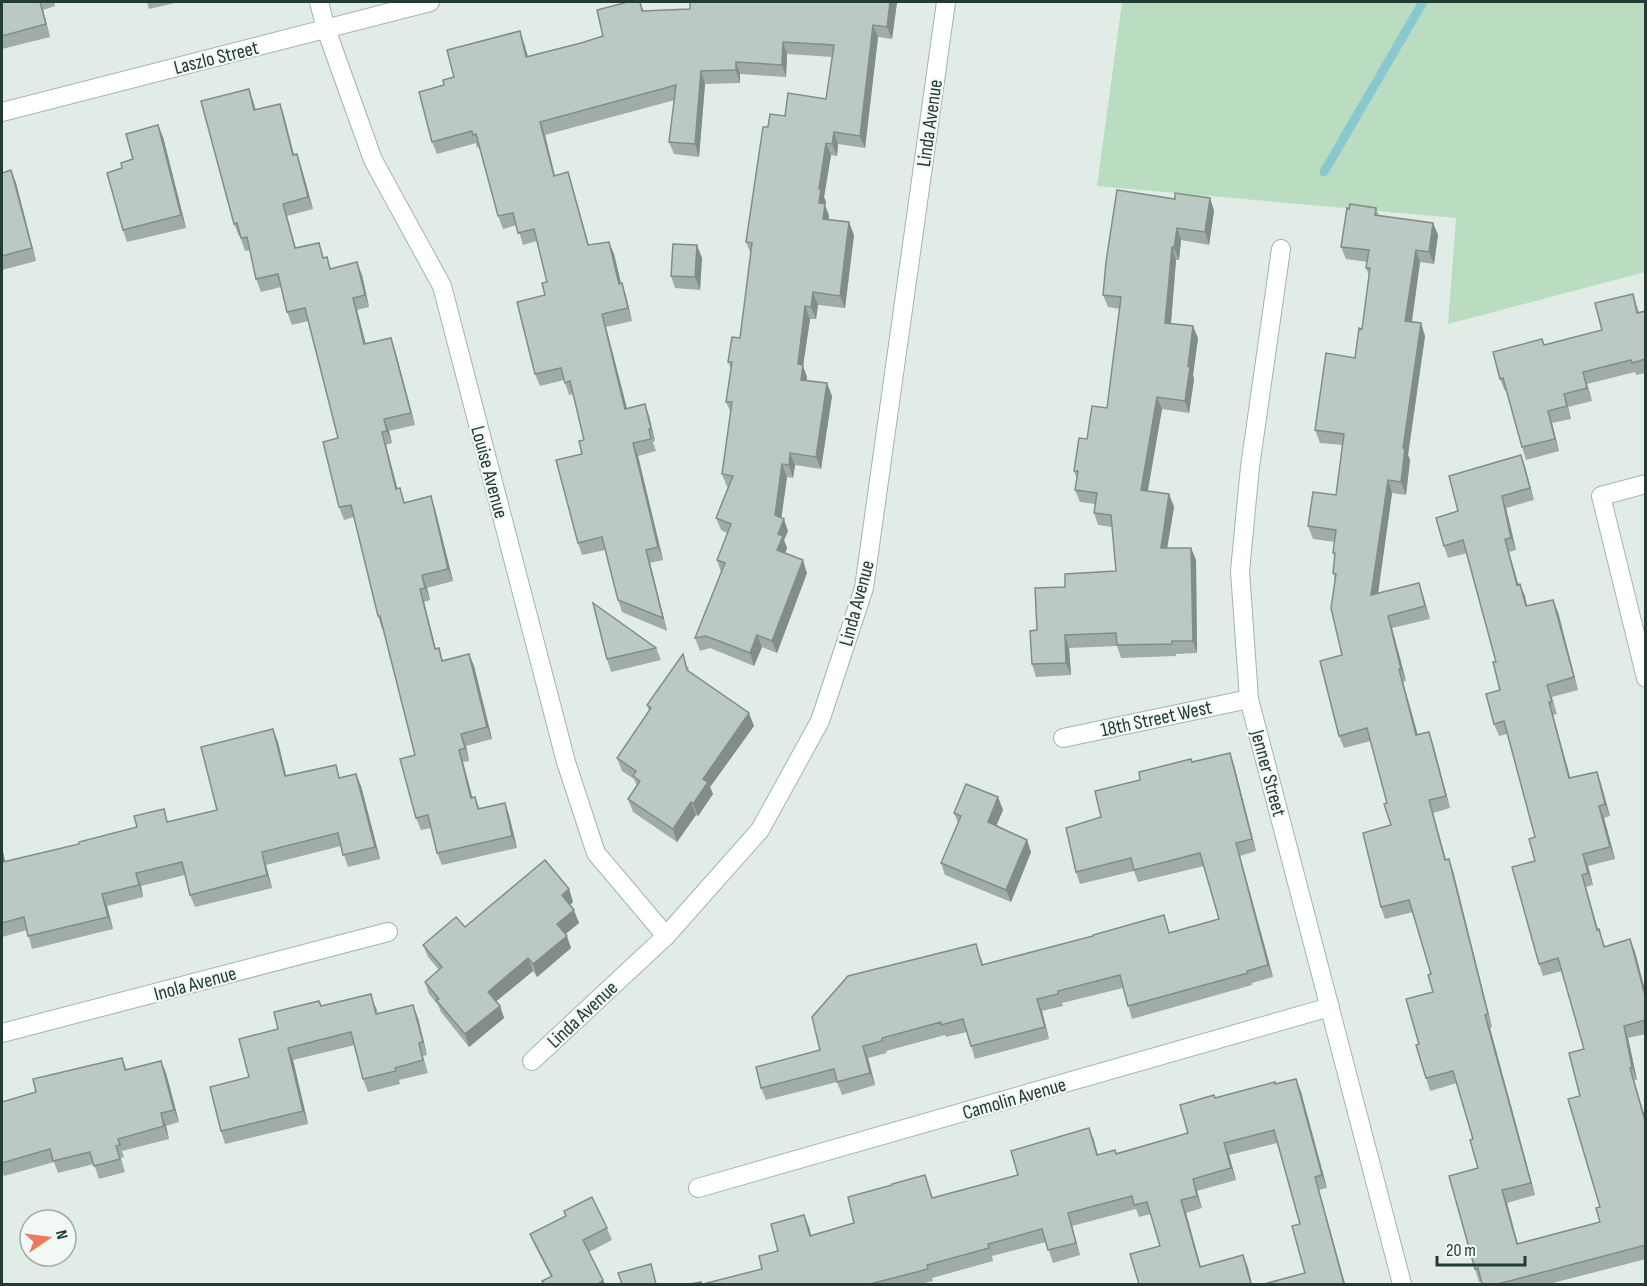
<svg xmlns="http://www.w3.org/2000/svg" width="1647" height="1286" font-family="'Sofia Sans Condensed',sans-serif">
	<rect width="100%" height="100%" fill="#e1ece7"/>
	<!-- green -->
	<path fill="#baddc2" d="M 1122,2 L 1645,2 L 1645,272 L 1448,324 L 1456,218 L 1097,186 Z"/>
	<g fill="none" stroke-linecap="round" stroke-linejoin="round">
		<!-- stream -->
		<path stroke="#8ac8d0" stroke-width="9" d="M 1324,172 L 1423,2"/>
		<!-- minor casing -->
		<g stroke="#a4b4ae" stroke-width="20">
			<g id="minor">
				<path d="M 319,2 L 326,29 L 373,160 L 442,286 L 566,762 L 596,853 L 666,936"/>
				<path d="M 2,112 L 430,2"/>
				<path d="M 1281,249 L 1250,467 L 1240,571 L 1249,699 L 1402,1284"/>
				<path d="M 1646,484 L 1601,496 L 1646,678"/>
				<path d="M 1063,738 L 1249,699"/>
				<path d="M 2,1033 L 388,932"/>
				<path d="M 532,1061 L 666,936 L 760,830 L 820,721 L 864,588 L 946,2"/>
				<path d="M 698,1188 L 1330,1007"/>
			</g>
		</g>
		<!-- minor -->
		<use href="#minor" stroke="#fff" stroke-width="18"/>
	</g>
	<!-- wall -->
	<g fill="#a0ada7">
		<path d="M 2,2 L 54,2 L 55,6 L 43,10 L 50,37 L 2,49 Z"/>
		<path d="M 147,2 L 179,2 L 149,9 Z"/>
		<path d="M 640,2 L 644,11 L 897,2 L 892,39 L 878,37 L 865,148 L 838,144 L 837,156 L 831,155 L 824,197 L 826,202 L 825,205 L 829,216 L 829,220 L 854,235 L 845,308 L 818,305 L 816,319 L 810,319 L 803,366 L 807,377 L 807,381 L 832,396 L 821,469 L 795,465 L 793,478 L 787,477 L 781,518 L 788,531 L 784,540 L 787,548 L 785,553 L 807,573 L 777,653 L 762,647 L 754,666 L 710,648 L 700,651 L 695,638 L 721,572 L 717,560 L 727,533 L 721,530 L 716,518 L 728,487 L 727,487 L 722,474 L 731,413 L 726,402 L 731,369 L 728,362 L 740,338 L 751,254 L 746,242 L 768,127 L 785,116 L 826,99 L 833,57 L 787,54 L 786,77 L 740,74 L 740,83 L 705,84 L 699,157 L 674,154 L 669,142 L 675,100 L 545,135 L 555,176 L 572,185 L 589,245 L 614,254 L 621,283 L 622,283 L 626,296 L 632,321 L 606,327 L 627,408 L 649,416 L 655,441 L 653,442 L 656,451 L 638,456 L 663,560 L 650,563 L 667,631 L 622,612 L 618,600 L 605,550 L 582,555 L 578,543 L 582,454 L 584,440 L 573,394 L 569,395 L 564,380 L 540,386 L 535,374 L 547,282 L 537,241 L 523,245 L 517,225 L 503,229 L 498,216 L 479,147 L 477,148 L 476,143 L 437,154 L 432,142 L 444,85 L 454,77 L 524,43 L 528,56 L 581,43 L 603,36 Z"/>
		<path d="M 249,89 L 256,110 L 280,104 L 284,116 L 294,155 L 301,166 L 313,209 L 287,216 L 296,248 L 324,258 L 327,257 L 331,269 L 362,275 L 369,307 L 357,310 L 366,344 L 395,350 L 415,425 L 389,431 L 392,443 L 386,445 L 397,489 L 405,503 L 435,509 L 453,581 L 427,588 L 430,600 L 424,602 L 436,649 L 439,648 L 443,660 L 469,654 L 474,666 L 492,739 L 466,746 L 469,761 L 463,762 L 472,798 L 475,797 L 480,809 L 505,803 L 509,815 L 517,848 L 442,865 L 437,853 L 431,828 L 421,830 L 416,818 L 415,755 L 383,629 L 382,629 L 378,616 L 354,517 L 344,520 L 339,507 L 338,438 L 308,321 L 292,325 L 287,312 L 281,287 L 261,292 L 256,279 L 250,250 L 245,251 L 240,236 L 239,236 L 234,224 Z"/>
		<path d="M 163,137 L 186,228 L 127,242 L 123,230 L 133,159 Z"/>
		<path d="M 11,170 L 16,183 L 36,261 L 2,270 L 2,173 Z"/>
		<path d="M 1210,198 L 1214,211 L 1209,245 L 1181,240 L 1179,260 L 1176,260 L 1171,323 L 1198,338 L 1193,375 L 1194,379 L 1189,413 L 1162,409 L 1147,491 L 1169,494 L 1174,507 L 1167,548 L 1191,548 L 1196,560 L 1197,653 L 1176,654 L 1176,656 L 1121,658 L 1117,646 L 1069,648 L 1071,675 L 1036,677 L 1032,664 L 1037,630 L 1065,587 L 1116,571 L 1112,527 L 1098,525 L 1094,513 L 1095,504 L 1080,502 L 1075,490 L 1077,479 L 1074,471 L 1087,439 L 1107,408 L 1120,309 L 1108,307 L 1103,295 L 1175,199 Z"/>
		<path d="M 1376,208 L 1379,216 L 1433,223 L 1438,235 L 1434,264 L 1420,262 L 1412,322 L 1425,336 L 1408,455 L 1410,460 L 1406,495 L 1392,493 L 1378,593 L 1419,583 L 1430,619 L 1392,628 L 1406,681 L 1403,682 L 1418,735 L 1429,732 L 1433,744 L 1450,808 L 1433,813 L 1446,859 L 1453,871 L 1492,1027 L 1490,1028 L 1535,1195 L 1507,1203 L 1518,1244 L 1600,1222 L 1600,1207 L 1580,1096 L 1584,1049 L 1562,971 L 1543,976 L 1539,964 L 1535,837 L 1507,734 L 1499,736 L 1494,724 L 1500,690 L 1496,662 L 1467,553 L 1448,558 L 1444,546 L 1458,511 L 1525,467 L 1534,500 L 1506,508 L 1516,550 L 1509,552 L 1518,584 L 1520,584 L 1527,606 L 1553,600 L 1558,612 L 1578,690 L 1552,697 L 1557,714 L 1553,715 L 1570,778 L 1597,772 L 1601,784 L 1610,816 L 1604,818 L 1615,859 L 1588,866 L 1593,885 L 1586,887 L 1598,929 L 1605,946 L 1630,939 L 1635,952 L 1646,994 L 1646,1034 L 1628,1038 L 1637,1080 L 1634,1080 L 1646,1121 L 1646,1259 L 1549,1284 L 1482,1284 L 1481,1281 L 1479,1282 L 1475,1269 L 1478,1168 L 1473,1139 L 1457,1083 L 1430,1091 L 1426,1078 L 1419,1044 L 1433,992 L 1431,974 L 1413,912 L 1385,919 L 1381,907 L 1391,825 L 1387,803 L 1371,741 L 1344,748 L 1339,736 L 1342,655 L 1335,580 L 1333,573 L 1335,558 L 1333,553 L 1335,542 L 1313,539 L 1308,526 L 1336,495 L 1342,445 L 1320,443 L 1315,430 L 1355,358 L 1362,329 L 1369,275 L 1366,268 L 1367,262 L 1346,259 L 1341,247 Z"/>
		<path d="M 702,258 L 700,290 L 675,288 L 671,276 Z"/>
		<path d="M 1633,294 L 1639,312 L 1646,311 L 1646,373 L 1636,375 L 1635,372 L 1587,384 L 1592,401 L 1568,407 L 1571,419 L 1552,423 L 1559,451 L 1526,460 L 1522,447 L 1507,391 L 1505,391 L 1500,379 L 1542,339 L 1544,345 L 1602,330 Z"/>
		<path d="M 656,648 L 661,660 L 611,672 L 607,659 Z"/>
		<path d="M 688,666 L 689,671 L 754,726 L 710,787 L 713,794 L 698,816 L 696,815 L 677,842 L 633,812 L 628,799 L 637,786 L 634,779 L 622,771 L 617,758 L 649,711 L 647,705 Z"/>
		<path d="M 273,729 L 278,742 L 286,775 L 341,778 L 361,786 L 380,859 L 348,867 L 341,846 L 266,865 L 272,888 L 195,907 L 190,895 L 185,875 L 141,886 L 143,897 L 107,906 L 113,929 L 32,949 L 27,930 L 2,937 L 2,847 L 5,862 L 217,810 Z"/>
		<path d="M 1230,753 L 1234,765 L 1256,851 L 1240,856 L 1273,977 L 1252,983 L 1252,985 L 1132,1019 L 1123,988 L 1062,1003 L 1063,1006 L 1042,1011 L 1049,1039 L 975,1059 L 967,1032 L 946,1037 L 945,1035 L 886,1051 L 887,1053 L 868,1058 L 875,1085 L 842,1095 L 837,1082 L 766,1100 L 761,1088 L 820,1050 L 981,957 L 983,965 L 1170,932 L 1219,919 L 1204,866 L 1138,882 L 1134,871 L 1080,884 L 1076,872 L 1101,817 L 1140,780 L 1192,762 Z"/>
		<path d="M 998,797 L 1003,810 L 996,825 L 1027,840 L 1031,852 L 1011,902 L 945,875 L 941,863 L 958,823 L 954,813 Z"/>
		<path d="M 569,889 L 573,902 L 570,905 L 579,923 L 565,934 L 571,948 L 537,977 L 533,971 L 496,1001 L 500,1006 L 504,1018 L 469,1047 L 441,1012 L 438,1005 L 429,994 L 425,982 L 439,970 L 428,957 L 423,945 L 465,927 Z"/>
		<path d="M 319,1001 L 321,1006 L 376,1006 L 378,1014 L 418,1018 L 427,1055 L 423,1056 L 428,1073 L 399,1080 L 400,1084 L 368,1092 L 363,1079 L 355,1045 L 293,1060 L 308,1124 L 225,1144 L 221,1131 L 278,1029 Z"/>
		<path d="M 122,1058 L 127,1070 L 161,1061 L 166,1073 L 179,1122 L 166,1126 L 169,1139 L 122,1151 L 124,1157 L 121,1158 L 125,1172 L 99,1179 L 94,1164 L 58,1173 L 54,1162 L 4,1176 L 2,1169 L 2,1102 L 36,1092 Z"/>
		<path d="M 1296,1079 L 1301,1092 L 1327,1188 L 1319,1190 L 1345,1284 L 1264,1284 L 1305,1273 L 1300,1224 L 1277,1143 L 1229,1155 L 1236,1180 L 1197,1191 L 1202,1208 L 1186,1213 L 1201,1267 L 1243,1255 L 1248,1268 L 1139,1284 L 1160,1246 L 1151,1214 L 1139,1217 L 1136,1209 L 1072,1226 L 1080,1255 L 1053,1263 L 1046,1242 L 992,1256 L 993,1261 L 932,1278 L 933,1281 L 920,1284 L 703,1284 L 762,1269 L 778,1251 L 809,1227 L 811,1235 L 854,1223 L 892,1185 L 925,1175 L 933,1198 L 1018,1175 L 1089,1128 L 1098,1155 L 1116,1153 L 1188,1133 L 1215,1098 Z"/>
		<path d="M 607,1228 L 612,1240 L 589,1252 L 605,1284 L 543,1284 L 551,1277 L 535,1246 L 530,1234 Z"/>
	</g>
	<!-- shaded-wall -->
	<g fill="#828d88">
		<path d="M 40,2 L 43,10 L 50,37 L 46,24 Z"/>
		<path d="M 890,2 L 897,2 L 892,39 L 887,27 Z"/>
		<path d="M 873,25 L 878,37 L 865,148 L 860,136 Z"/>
		<path d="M 520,31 L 524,43 L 531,69 L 526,57 Z"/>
		<path d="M 783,42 L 787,54 L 786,77 L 782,65 Z"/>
		<path d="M 736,62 L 740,74 L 740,83 L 736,70 Z"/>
		<path d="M 701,71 L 705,84 L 699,157 L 695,144 Z"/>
		<path d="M 249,89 L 253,101 L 259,123 L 254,110 Z"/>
		<path d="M 280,104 L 284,116 L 297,167 L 293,155 Z"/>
		<path d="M 540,122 L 545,135 L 558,189 L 554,176 Z"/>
		<path d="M 158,125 L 163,137 L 186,228 L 181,215 Z"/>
		<path d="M 834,132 L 838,144 L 837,156 L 832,144 Z"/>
		<path d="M 826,143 L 831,155 L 824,197 L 826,202 L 825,205 L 829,216 L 827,231 L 823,219 L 819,203 L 819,189 Z"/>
		<path d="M 297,154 L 301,166 L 313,209 L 308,197 Z"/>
		<path d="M 11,170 L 16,183 L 36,261 L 32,248 Z"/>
		<path d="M 568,172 L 572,185 L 592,258 L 588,245 Z"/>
		<path d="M 1210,198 L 1214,211 L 1209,245 L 1205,232 Z"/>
		<path d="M 283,204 L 287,216 L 299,261 L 295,248 Z"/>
		<path d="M 849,222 L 854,235 L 845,308 L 840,296 Z"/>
		<path d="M 1433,223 L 1438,235 L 1434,264 L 1429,252 Z"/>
		<path d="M 1177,228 L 1181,240 L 1179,260 L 1174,248 Z"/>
		<path d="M 609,242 L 614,254 L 624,296 L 619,284 Z"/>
		<path d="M 697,245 L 702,258 L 700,290 L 695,277 Z"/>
		<path d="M 1172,247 L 1176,260 L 1170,335 L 1165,323 Z"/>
		<path d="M 1416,250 L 1420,262 L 1410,334 L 1405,321 Z"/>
		<path d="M 357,262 L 362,275 L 369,307 L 365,295 Z"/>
		<path d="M 622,283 L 626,296 L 632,321 L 628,308 Z"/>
		<path d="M 813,292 L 818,305 L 816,319 L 811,307 Z"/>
		<path d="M 353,298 L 357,310 L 369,357 L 364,344 Z"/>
		<path d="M 805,306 L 810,319 L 803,366 L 807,377 L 805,392 L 801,380 L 798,364 Z"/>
		<path d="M 602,314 L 606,327 L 630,421 L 625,409 Z"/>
		<path d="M 1421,323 L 1425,336 L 1408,455 L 1410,460 L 1406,495 L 1401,482 L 1403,448 Z"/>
		<path d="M 1193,326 L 1198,338 L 1193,375 L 1194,379 L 1189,413 L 1185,401 L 1188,366 Z"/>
		<path d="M 391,338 L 395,350 L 415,425 L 411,413 Z"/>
		<path d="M 1583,372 L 1587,384 L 1592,401 L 1587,388 Z"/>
		<path d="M 827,383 L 832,396 L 821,469 L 816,457 Z"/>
		<path d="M 1564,394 L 1568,407 L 1571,419 L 1567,406 Z"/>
		<path d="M 1157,397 L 1162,409 L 1146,502 L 1141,490 Z"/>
		<path d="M 645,404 L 649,416 L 655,441 L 651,429 Z"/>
		<path d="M 1548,411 L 1552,423 L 1559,451 L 1555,439 Z"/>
		<path d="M 384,419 L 389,431 L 392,443 L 387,431 Z"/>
		<path d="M 382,432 L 386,445 L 401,502 L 396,489 Z"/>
		<path d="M 633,443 L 638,456 L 663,560 L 658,547 Z"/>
		<path d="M 790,453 L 795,465 L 793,478 L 789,465 Z"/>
		<path d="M 1521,455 L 1525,467 L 1534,500 L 1530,488 Z"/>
		<path d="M 782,464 L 787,477 L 780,528 L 775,515 Z"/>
		<path d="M 1388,480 L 1392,493 L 1376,608 L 1371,595 Z"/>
		<path d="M 1169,494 L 1174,507 L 1165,561 L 1161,548 Z"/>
		<path d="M 431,496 L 435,509 L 453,581 L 448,569 Z"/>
		<path d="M 1502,496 L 1506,508 L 1516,550 L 1511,538 Z"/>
		<path d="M 784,519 L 788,531 L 784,540 L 787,548 L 782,562 L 777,550 L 778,534 Z"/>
		<path d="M 1505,539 L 1509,552 L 1522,597 L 1517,585 Z"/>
		<path d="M 1191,548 L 1196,560 L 1197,653 L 1193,641 Z"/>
		<path d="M 646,550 L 650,563 L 667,631 L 663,618 Z"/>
		<path d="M 803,560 L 807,573 L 777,653 L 772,641 Z"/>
		<path d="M 422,575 L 427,588 L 430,600 L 425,588 Z"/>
		<path d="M 1419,583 L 1423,595 L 1430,619 L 1425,606 Z"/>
		<path d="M 1520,584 L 1525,596 L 1530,619 L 1526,606 Z"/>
		<path d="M 420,589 L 424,602 L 439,662 L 435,649 Z"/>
		<path d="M 1553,600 L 1558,612 L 1578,690 L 1574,677 Z"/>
		<path d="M 1388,616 L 1392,628 L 1406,681 L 1401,669 Z"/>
		<path d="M 757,635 L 762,647 L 754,666 L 750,653 Z"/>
		<path d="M 1065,635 L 1069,648 L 1071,675 L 1066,663 Z"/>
		<path d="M 469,654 L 474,666 L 492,739 L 487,727 Z"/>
		<path d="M 1399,669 L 1403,682 L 1421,747 L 1416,735 Z"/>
		<path d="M 1549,702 L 1553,715 L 1574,791 L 1569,778 Z"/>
		<path d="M 749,713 L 754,726 L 710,787 L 713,794 L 698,816 L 693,804 L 703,779 Z"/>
		<path d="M 273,729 L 278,742 L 289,788 L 285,776 Z"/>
		<path d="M 1429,732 L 1433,744 L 1450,808 L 1446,796 Z"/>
		<path d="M 461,734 L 466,746 L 469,761 L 465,748 Z"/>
		<path d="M 459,750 L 463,762 L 476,811 L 471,798 Z"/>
		<path d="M 1230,753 L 1234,765 L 1256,851 L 1252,839 Z"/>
		<path d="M 1597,772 L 1601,784 L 1610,816 L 1605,804 Z"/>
		<path d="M 356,774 L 361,786 L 380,859 L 375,847 Z"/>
		<path d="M 998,797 L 1003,810 L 993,834 L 988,822 Z"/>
		<path d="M 1429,800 L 1433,813 L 1449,872 L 1445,860 Z"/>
		<path d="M 691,802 L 696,815 L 677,842 L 673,829 Z"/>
		<path d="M 505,803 L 509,815 L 517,848 L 512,836 Z"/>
		<path d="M 1599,806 L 1604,818 L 1615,859 L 1610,847 Z"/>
		<path d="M 1027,840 L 1031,852 L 1011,902 L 1006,890 Z"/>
		<path d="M 1236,843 L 1240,856 L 1273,977 L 1268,965 Z"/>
		<path d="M 2,847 L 8,875 L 3,862 L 2,854 Z"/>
		<path d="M 262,852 L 266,865 L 272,888 L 267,875 Z"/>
		<path d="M 1583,854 L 1588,866 L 1593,885 L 1588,873 Z"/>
		<path d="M 1449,859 L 1453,871 L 1492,1027 L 1488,1014 Z"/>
		<path d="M 136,873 L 141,886 L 143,897 L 139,885 Z"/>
		<path d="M 1582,875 L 1586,887 L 1601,942 L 1597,930 Z"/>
		<path d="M 569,889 L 573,902 L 566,908 L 562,895 Z"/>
		<path d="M 102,894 L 107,906 L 113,929 L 108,917 Z"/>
		<path d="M 574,910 L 579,923 L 562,937 L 557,924 Z"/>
		<path d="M 567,936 L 571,948 L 537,977 L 533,964 Z"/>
		<path d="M 1630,939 L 1635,952 L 1646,994 L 1646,999 Z"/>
		<path d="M 528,958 L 533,971 L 493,1004 L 488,992 Z"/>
		<path d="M 1037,999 L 1042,1011 L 1049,1039 L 1045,1027 Z"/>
		<path d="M 413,1005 L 418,1018 L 427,1055 L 423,1042 Z"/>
		<path d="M 500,1006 L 504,1018 L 469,1047 L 465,1034 Z"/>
		<path d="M 1485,1015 L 1490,1028 L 1535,1195 L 1531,1183 Z"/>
		<path d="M 1624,1026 L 1628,1038 L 1637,1080 L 1632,1067 Z"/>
		<path d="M 863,1046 L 868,1058 L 875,1085 L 870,1073 Z"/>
		<path d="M 288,1048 L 293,1060 L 308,1124 L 303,1111 Z"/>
		<path d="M 161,1061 L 166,1073 L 179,1122 L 174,1110 Z"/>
		<path d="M 1630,1068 L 1634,1080 L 1646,1121 L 1646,1125 Z"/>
		<path d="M 1296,1079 L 1301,1092 L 1327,1188 L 1322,1175 Z"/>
		<path d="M 161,1113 L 166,1126 L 169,1139 L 164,1126 Z"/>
		<path d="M 1089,1128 L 1094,1140 L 1101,1168 L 1097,1155 Z"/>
		<path d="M 1224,1143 L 1229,1155 L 1236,1180 L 1231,1168 Z"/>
		<path d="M 1315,1177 L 1319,1190 L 1345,1284 L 1344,1284 Z"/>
		<path d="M 1193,1179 L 1197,1191 L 1202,1208 L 1197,1196 Z"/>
		<path d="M 1502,1190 L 1507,1203 L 1521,1257 L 1517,1244 Z"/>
		<path d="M 1181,1200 L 1186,1213 L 1204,1279 L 1200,1267 Z"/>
		<path d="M 1068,1213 L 1072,1226 L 1080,1255 L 1076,1243 Z"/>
		<path d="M 804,1215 L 809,1227 L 814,1248 L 810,1236 Z"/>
		<path d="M 1243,1255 L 1248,1268 L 1252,1284 L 1251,1284 Z"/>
		<path d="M 603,1280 L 605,1284 L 598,1284 Z"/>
	</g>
	<!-- building -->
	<g fill="#bac9c2" stroke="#828d88" stroke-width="1.5">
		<path d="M 2,2 L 40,2 L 46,24 L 2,36 Z"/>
		<path d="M 628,2 L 640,2 L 642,11 L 690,9 L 690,2 L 890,2 L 887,27 L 873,25 L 860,136 L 834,132 L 832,144 L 826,143 L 819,189 L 821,189 L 819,203 L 825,204 L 823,219 L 849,222 L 840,296 L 813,292 L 811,307 L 805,306 L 798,364 L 803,365 L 801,380 L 827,383 L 816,457 L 790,453 L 789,465 L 782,464 L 775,515 L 784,519 L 778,534 L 783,536 L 777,550 L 803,560 L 772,641 L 757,635 L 750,653 L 706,636 L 695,638 L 725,563 L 717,560 L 731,524 L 716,518 L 733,476 L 722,474 L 732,402 L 726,402 L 732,362 L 728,362 L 732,337 L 740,338 L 752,243 L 746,242 L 763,127 L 768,127 L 770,114 L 785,116 L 788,93 L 826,99 L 834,45 L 783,42 L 782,65 L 736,62 L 736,70 L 701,71 L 695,144 L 669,142 L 676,85 L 540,122 L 554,176 L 568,172 L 588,245 L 609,242 L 619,284 L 622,283 L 628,308 L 602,314 L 625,409 L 645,404 L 651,429 L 649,429 L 651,439 L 633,443 L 658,547 L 646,550 L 663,618 L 618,600 L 602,537 L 578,543 L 556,460 L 582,454 L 579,441 L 584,440 L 570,381 L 565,383 L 561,368 L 535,374 L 517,302 L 545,295 L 542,283 L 547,282 L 534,229 L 518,233 L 513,213 L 498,216 L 476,134 L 473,135 L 472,131 L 432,142 L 419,92 L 444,85 L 443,80 L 454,77 L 447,50 L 520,31 L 526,57 L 581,43 L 603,36 L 597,10 Z"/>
		<path d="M 249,89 L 254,110 L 280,104 L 293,155 L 297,154 L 308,197 L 283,204 L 295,248 L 319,243 L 323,258 L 327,257 L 330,269 L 357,262 L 365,295 L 353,298 L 364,344 L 391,338 L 411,413 L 384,419 L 387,431 L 382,432 L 396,489 L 400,488 L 404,503 L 431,496 L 448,569 L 422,575 L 425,588 L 420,589 L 435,649 L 439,648 L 442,661 L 469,654 L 487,727 L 461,734 L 465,748 L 459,750 L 471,798 L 475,797 L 478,809 L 505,803 L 512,836 L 437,853 L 428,815 L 416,818 L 400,759 L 415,755 L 380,616 L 378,616 L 351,505 L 339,507 L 323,442 L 338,438 L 305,308 L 287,312 L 278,274 L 256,279 L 247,237 L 241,238 L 237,223 L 234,224 L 201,101 Z"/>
		<path d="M 158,125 L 181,215 L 123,230 L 107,173 L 122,168 L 121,163 L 133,159 L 126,134 Z"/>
		<path d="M 11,170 L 32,248 L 2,256 L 2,173 Z"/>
		<path d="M 1117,190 L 1175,199 L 1175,193 L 1210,198 L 1205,232 L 1177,228 L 1174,248 L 1172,247 L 1165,323 L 1193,326 L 1188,366 L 1190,367 L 1185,401 L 1157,397 L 1141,490 L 1169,494 L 1161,548 L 1191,548 L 1193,641 L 1172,641 L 1172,644 L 1117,645 L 1116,633 L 1065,635 L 1066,663 L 1032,664 L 1030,631 L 1037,630 L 1035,588 L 1065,587 L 1065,574 L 1116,571 L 1111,515 L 1094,513 L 1097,493 L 1075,490 L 1078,471 L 1074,471 L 1079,438 L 1087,439 L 1092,406 L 1107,408 L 1121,297 L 1103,295 L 1106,262 Z"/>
		<path d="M 1350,204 L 1376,208 L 1375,215 L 1433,223 L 1429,252 L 1416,250 L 1405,321 L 1421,323 L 1403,448 L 1405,448 L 1401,482 L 1388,480 L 1371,595 L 1419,583 L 1425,606 L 1388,616 L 1401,669 L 1399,669 L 1416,735 L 1429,732 L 1446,796 L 1429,800 L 1445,860 L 1449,859 L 1488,1014 L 1485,1015 L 1531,1183 L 1502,1190 L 1517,1244 L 1600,1222 L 1596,1208 L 1600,1207 L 1568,1099 L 1580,1096 L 1569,1053 L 1584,1049 L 1558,958 L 1539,964 L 1512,867 L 1535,861 L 1529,839 L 1535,837 L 1504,721 L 1494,724 L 1486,694 L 1500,690 L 1493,662 L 1496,662 L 1463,540 L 1444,546 L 1436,518 L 1458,511 L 1449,476 L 1521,455 L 1530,488 L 1502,496 L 1511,538 L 1505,539 L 1517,585 L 1520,584 L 1526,606 L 1553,600 L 1574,677 L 1547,685 L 1552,702 L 1549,702 L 1569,778 L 1597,772 L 1605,804 L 1599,806 L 1610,847 L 1583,854 L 1588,873 L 1582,875 L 1597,930 L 1599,929 L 1604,947 L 1630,939 L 1646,999 L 1646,1020 L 1624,1026 L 1632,1067 L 1630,1068 L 1646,1124 L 1646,1245 L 1498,1284 L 1482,1284 L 1478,1268 L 1475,1269 L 1449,1176 L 1478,1168 L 1470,1140 L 1473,1139 L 1453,1071 L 1426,1078 L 1416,1045 L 1419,1044 L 1406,999 L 1433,992 L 1428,975 L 1431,974 L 1409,900 L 1381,907 L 1363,833 L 1391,825 L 1384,804 L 1387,803 L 1367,728 L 1339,736 L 1320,661 L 1342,655 L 1331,608 L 1336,574 L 1333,573 L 1335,553 L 1333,553 L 1336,530 L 1308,526 L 1313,492 L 1336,495 L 1344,434 L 1315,430 L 1326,353 L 1355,358 L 1359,328 L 1362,329 L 1370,268 L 1366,268 L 1369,250 L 1341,247 L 1347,208 L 1349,209 Z"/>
		<path d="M 673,244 L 697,245 L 695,277 L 671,276 Z"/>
		<path d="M 1633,294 L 1637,313 L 1646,311 L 1646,359 L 1632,363 L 1631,360 L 1583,372 L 1587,388 L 1564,394 L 1567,406 L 1548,411 L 1555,439 L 1522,447 L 1503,378 L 1500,379 L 1493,352 L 1542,339 L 1544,345 L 1602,330 L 1595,303 Z"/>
		<path d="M 593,603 L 656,648 L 607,659 Z"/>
		<path d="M 683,654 L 687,670 L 749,713 L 703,779 L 708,782 L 693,804 L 691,802 L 673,829 L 628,799 L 640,781 L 633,776 L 636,771 L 617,758 L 651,708 L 647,705 Z"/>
		<path d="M 273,729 L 285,776 L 336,765 L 339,778 L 356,774 L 375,847 L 343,855 L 338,833 L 262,852 L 267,875 L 190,895 L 182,862 L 136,873 L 139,885 L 102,894 L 108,917 L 28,936 L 24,917 L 2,923 L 2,854 L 3,862 L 79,844 L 79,842 L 137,827 L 134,816 L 164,809 L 167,822 L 217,810 L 201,747 Z"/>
		<path d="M 1230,753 L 1252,839 L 1236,843 L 1268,965 L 1247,971 L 1248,973 L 1128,1006 L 1120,975 L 1058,991 L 1058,994 L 1037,999 L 1045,1027 L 971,1046 L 963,1019 L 941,1025 L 941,1022 L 882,1038 L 882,1041 L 863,1046 L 870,1073 L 837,1082 L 834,1069 L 761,1088 L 756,1067 L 820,1050 L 812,1017 L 848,976 L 976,944 L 982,965 L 1093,936 L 1093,935 L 1164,915 L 1169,933 L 1219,919 L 1200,853 L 1134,870 L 1131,858 L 1076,872 L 1066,828 L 1101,817 L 1095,791 L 1140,780 L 1139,772 L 1191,759 L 1192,762 Z"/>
		<path d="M 966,784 L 998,797 L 988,822 L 1027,840 L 1006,890 L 941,863 L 961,816 L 954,813 Z"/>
		<path d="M 545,860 L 569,889 L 562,895 L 574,910 L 557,924 L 567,936 L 533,964 L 528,958 L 488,992 L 500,1006 L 465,1034 L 436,1000 L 439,999 L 425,982 L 442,967 L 423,945 L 456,917 L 465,927 Z"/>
		<path d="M 371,994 L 376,1014 L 413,1005 L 423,1042 L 419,1043 L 423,1060 L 395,1068 L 396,1071 L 363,1079 L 351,1032 L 288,1048 L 303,1111 L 221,1131 L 210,1087 L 249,1077 L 239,1039 L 278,1029 L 274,1012 L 319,1001 L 321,1006 Z"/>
		<path d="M 122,1058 L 125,1070 L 161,1061 L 174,1110 L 161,1113 L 164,1126 L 118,1139 L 120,1145 L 116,1146 L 120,1159 L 94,1166 L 90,1152 L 53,1161 L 50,1149 L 2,1163 L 2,1102 L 36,1092 L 33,1079 Z"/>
		<path d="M 1296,1079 L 1322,1175 L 1315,1177 L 1344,1284 L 1264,1284 L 1305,1273 L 1292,1226 L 1300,1224 L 1274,1130 L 1224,1143 L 1231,1168 L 1193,1179 L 1197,1196 L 1181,1200 L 1200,1267 L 1243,1255 L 1251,1284 L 1139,1284 L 1130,1254 L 1160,1246 L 1147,1202 L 1134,1205 L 1132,1196 L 1068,1213 L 1076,1243 L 1048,1250 L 1042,1229 L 988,1244 L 989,1248 L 927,1265 L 928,1269 L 870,1284 L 703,1284 L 762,1269 L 759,1256 L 778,1251 L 771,1224 L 804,1215 L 810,1236 L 854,1223 L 848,1197 L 892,1185 L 892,1184 L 925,1175 L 932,1198 L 1018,1175 L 1011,1151 L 1089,1128 L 1097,1155 L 1115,1150 L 1116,1154 L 1188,1133 L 1180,1105 L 1214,1095 L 1215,1098 L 1275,1082 L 1275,1084 Z"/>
		<path d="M 592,1197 L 607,1228 L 583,1240 L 603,1280 L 598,1284 L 544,1284 L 542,1281 L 552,1276 L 530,1234 L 566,1216 L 564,1211 Z"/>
		<path d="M 651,1264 L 656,1284 L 622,1284 L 618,1273 Z"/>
		<path d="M 701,1282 L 701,1284 L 690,1284 Z"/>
	</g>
	<g text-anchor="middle" stroke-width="4.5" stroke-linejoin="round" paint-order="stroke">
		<!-- street labels -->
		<g font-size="20" fill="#223c34" stroke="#f2f8f5">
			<text transform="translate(216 57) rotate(-14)" y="7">Laszlo Street</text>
			<text transform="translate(929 123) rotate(-82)" y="7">Linda Avenue</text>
			<text transform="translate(490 472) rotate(75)" y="7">Louise Avenue</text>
			<text transform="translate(856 603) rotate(-75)" y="7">Linda Avenue</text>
			<text transform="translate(1156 718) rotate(-12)" y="7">18th Street West</text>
			<text transform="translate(1269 773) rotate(75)" y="7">Jenner Street</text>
			<text transform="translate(195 983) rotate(-15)" y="7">Inola Avenue</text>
			<text transform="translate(582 1014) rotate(-43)" y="7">Linda Avenue</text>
			<text transform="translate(1014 1098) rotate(-16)" y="7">Camolin Avenue</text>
		</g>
	</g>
	<!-- border -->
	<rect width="1647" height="1286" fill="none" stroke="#223c34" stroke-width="6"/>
	<!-- north arrow -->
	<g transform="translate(48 1238) rotate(76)"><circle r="28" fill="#f2f8f5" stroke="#9fada8" stroke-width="1.5"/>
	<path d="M0-4.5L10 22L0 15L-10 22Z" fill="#f0795b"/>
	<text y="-9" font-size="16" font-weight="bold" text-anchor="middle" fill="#223c34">N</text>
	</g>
	<!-- scale -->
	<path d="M1437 1256v9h88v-9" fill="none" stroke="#223c34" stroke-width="3"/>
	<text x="1446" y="1256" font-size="18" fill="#223c34" stroke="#f2f8f5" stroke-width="4.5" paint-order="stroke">20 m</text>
</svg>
